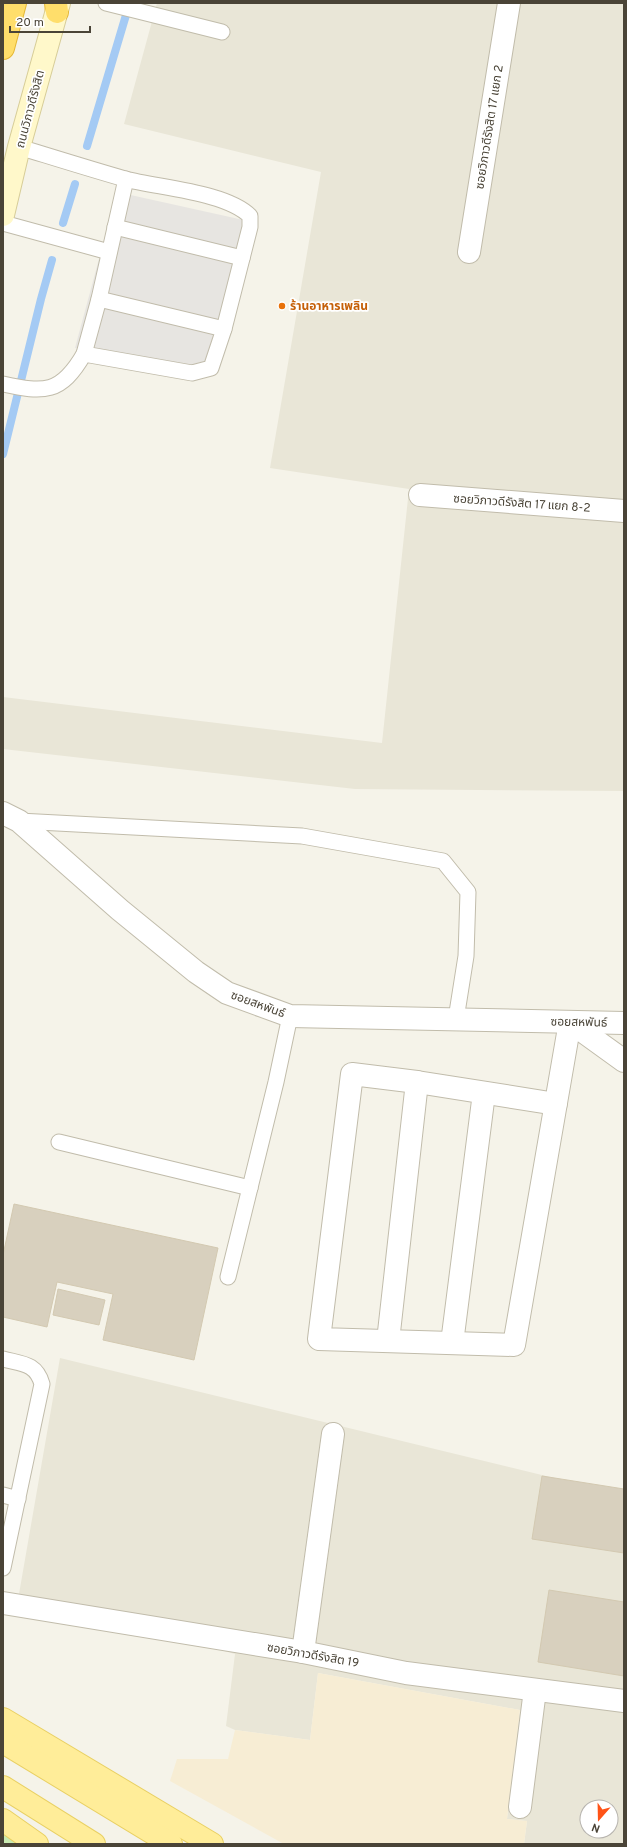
<svg xmlns="http://www.w3.org/2000/svg" width="627" height="1847" font-family="Overpass,'Noto Sans Thai',sans-serif">
	<rect width="100%" height="100%" fill="#f5f3e9"/>
	<!-- residential -->
	<g fill="#e9e6d7" fill-rule="evenodd">
		<path d="M 157,3 L 624,3 L 624,791 L 355,789 L 3,749 L 3,697 L 382,743 L 409,489 L 270,468 L 321,172 L 124,124 Z"/>
		<path d="M 60,1358 L 624,1495 L 624,1844 L 524,1844 L 527,1821 L 507,1819 L 520,1710 L 318,1673 L 310,1740 L 235,1730 L 226,1726 L 235,1654 L 19,1594 ZM 587,1807 L 611,1807 L 611,1831 L 587,1831 Z"/>
	</g>
	<!-- commercial -->
	<path fill="#f7edd4" d="M 318,1673 L 520,1710 L 507,1819 L 527,1821 L 524,1844 L 284,1844 L 170,1781 L 177,1759 L 228,1759 L 235,1730 L 310,1740 Z"/>
	<!-- green -->
	<path fill="#caebb1" d="M 3,1833 L 17,1844 L 3,1844 Z"/>
	<!-- parking -->
	<path fill="#e7e5e1" d="M 117,192 L 248,221 L 208,376 L 75,348 Z"/>
	<g fill="none" stroke-linecap="round" stroke-linejoin="round">
		<!-- stream -->
		<g stroke="#a4caf4" stroke-width="8">
			<path d="M 87,146 L 129,5"/>
			<path d="M 63,223 L 75,184"/>
			<path d="M 3,454 L 41,299 L 52,260"/>
		</g>
	</g>
	<!-- building -->
	<g fill="#d8d0be" stroke="#d3c9b1">
		<path d="M 14,1204 L 218,1248 L 194,1360 L 103,1340 L 113,1294 L 57,1282 L 47,1327 L 3,1317 L 3,1255 Z"/>
		<path d="M 58,1289 L 105,1300 L 99,1325 L 53,1315 Z"/>
		<path d="M 542,1476 L 624,1489 L 624,1553 L 532,1539 Z"/>
		<path d="M 549,1590 L 624,1602 L 624,1676 L 538,1662 Z"/>
	</g>
	<g fill="none" stroke-linecap="round" stroke-linejoin="round">
		<!-- lane casing -->
		<g stroke="#c1bcab" stroke-width="17">
			<g id="lane">
				<path d="M 106,3 L 222,32"/>
				<path d="M 3,223 L 109,252"/>
				<path d="M 115,227 L 242,258"/>
				<path d="M 99,299 L 224,329"/>
				<path d="M 84,354 L 99,299 L 126,179"/>
				<path d="M 3,384 C 44,393 61,394 84,354 L 192,373 L 211,368 L 224,329 L 250,227 L 250,216 C 226,192 159,188 125,179 C 90,169 55,158 19,147"/>
				<path d="M 19,821 L 302,836 L 443,861 L 468,892 L 466,956 L 456,1019"/>
				<path d="M 59,1142 L 250,1188"/>
				<path d="M 228,1277 L 276,1082 L 290,1016"/>
				<path d="M 3,1359 C 22,1364 36,1363 42,1384 L 3,1568"/>
				<path d="M 3,1495 L 18,1499"/>
			</g>
		</g>
		<!-- street casing -->
		<g stroke="#c1bcab" stroke-width="24">
			<g id="street">
				<path d="M 469,252 L 509,3"/>
				<path d="M 420,495 L 624,511"/>
				<path d="M 3,813 L 19,821 L 120,910 L 196,972 L 227,993 L 290,1016 L 624,1023"/>
				<path d="M 556,1104 L 417,1082 L 352,1074 L 319,1339 L 514,1345 L 570,1022 L 624,1061"/>
				<path d="M 388,1341 L 417,1082"/>
				<path d="M 452,1343 L 484,1093"/>
				<path d="M 3,1603 L 303,1652 L 406,1673 L 624,1701"/>
				<path d="M 303,1652 L 333,1434"/>
				<path d="M 520,1807 L 535,1690"/>
			</g>
		</g>
		<!-- secondary casing -->
		<g stroke="#d7cd98" stroke-width="24">
			<path id="secondary" d="M 3,215 L 19,147 L 59,3"/>
		</g>
		<!-- primary casing -->
		<g stroke="#e9d063" stroke-width="24">
			<g id="primary">
				<path d="M 3,1719 L 212,1844"/>
				<path d="M 3,1742 L 171,1844"/>
				<path d="M 3,1787 L 94,1844"/>
				<path d="M 3,1820 L 37,1844"/>
			</g>
		</g>
		<!-- highway casing -->
		<g stroke="#e5b734" stroke-width="24">
			<g id="highway">
				<path d="M 56,3 L 57,12"/>
				<path d="M 3,48 L 15,3"/>
			</g>
		</g>
		<!-- lane -->
		<use href="#lane" stroke="#fff" stroke-width="15"/>
		<!-- street -->
		<use href="#street" stroke="#fff" stroke-width="22"/>
		<!-- secondary -->
		<use href="#secondary" stroke="#fff8ca" stroke-width="22"/>
		<!-- primary -->
		<use href="#primary" stroke="#ffed99" stroke-width="22"/>
		<!-- highway -->
		<use href="#highway" stroke="#ffde6b" stroke-width="22"/>
	</g>
	<!-- markers -->
	<circle fill="#e8710a" stroke="#fff" stroke-width="1.5" cx="282" cy="306" r="4"/>
	<g text-anchor="middle" stroke-width="3.5" stroke-linejoin="round" paint-order="stroke">
		<!-- street labels -->
		<g font-size="12" fill="#4a4437" stroke="#fff">
			<text transform="translate(30 109) rotate(-75)" y="4">ถนนวิภาวดีรังสิต</text>
			<text transform="translate(489 127) rotate(-81)" y="4">ซอยวิภาวดีรังสิต 17 แยก 2</text>
			<text transform="translate(522 503) rotate(4)" y="4">ซอยวิภาวดีรังสิต 17 แยก 8-2</text>
			<text transform="translate(258 1004) rotate(20)" y="4">ซอยสหพันธ์</text>
			<text transform="translate(579 1022) rotate(1)" y="4">ซอยสหพันธ์</text>
			<text transform="translate(313 1655) rotate(10)" y="4">ซอยวิภาวดีรังสิต 19</text>
		</g>
		<!-- food labels -->
		<g font-size="12" font-weight="bold" fill="#c56008" stroke="#fff" text-anchor="start">
			<text x="290" y="310">ร้านอาหารเพลิน</text>
		</g>
	</g>
	<!-- border -->
	<rect width="627" height="1847" fill="none" stroke="#4a4437" stroke-width="8"/>
	<!-- north arrow -->
	<g transform="translate(599 1819) rotate(200)"><circle r="19" fill="#ffffff" stroke="#b7b4af"/>
	<path d="M0-3L7 15L0 10L-7 15Z" fill="#ff5317"/>
	<text y="-6" font-size="11" font-weight="bold" text-anchor="middle" fill="#4a4437">N</text>
	</g>
	<!-- scale -->
	<path d="M10 26v6h80v-6" fill="none" stroke="#4a4437" stroke-width="2"/>
	<text x="16" y="26" font-size="12" fill="#4a4437" stroke="#ffffff" stroke-width="3" paint-order="stroke">20 m</text>
</svg>
